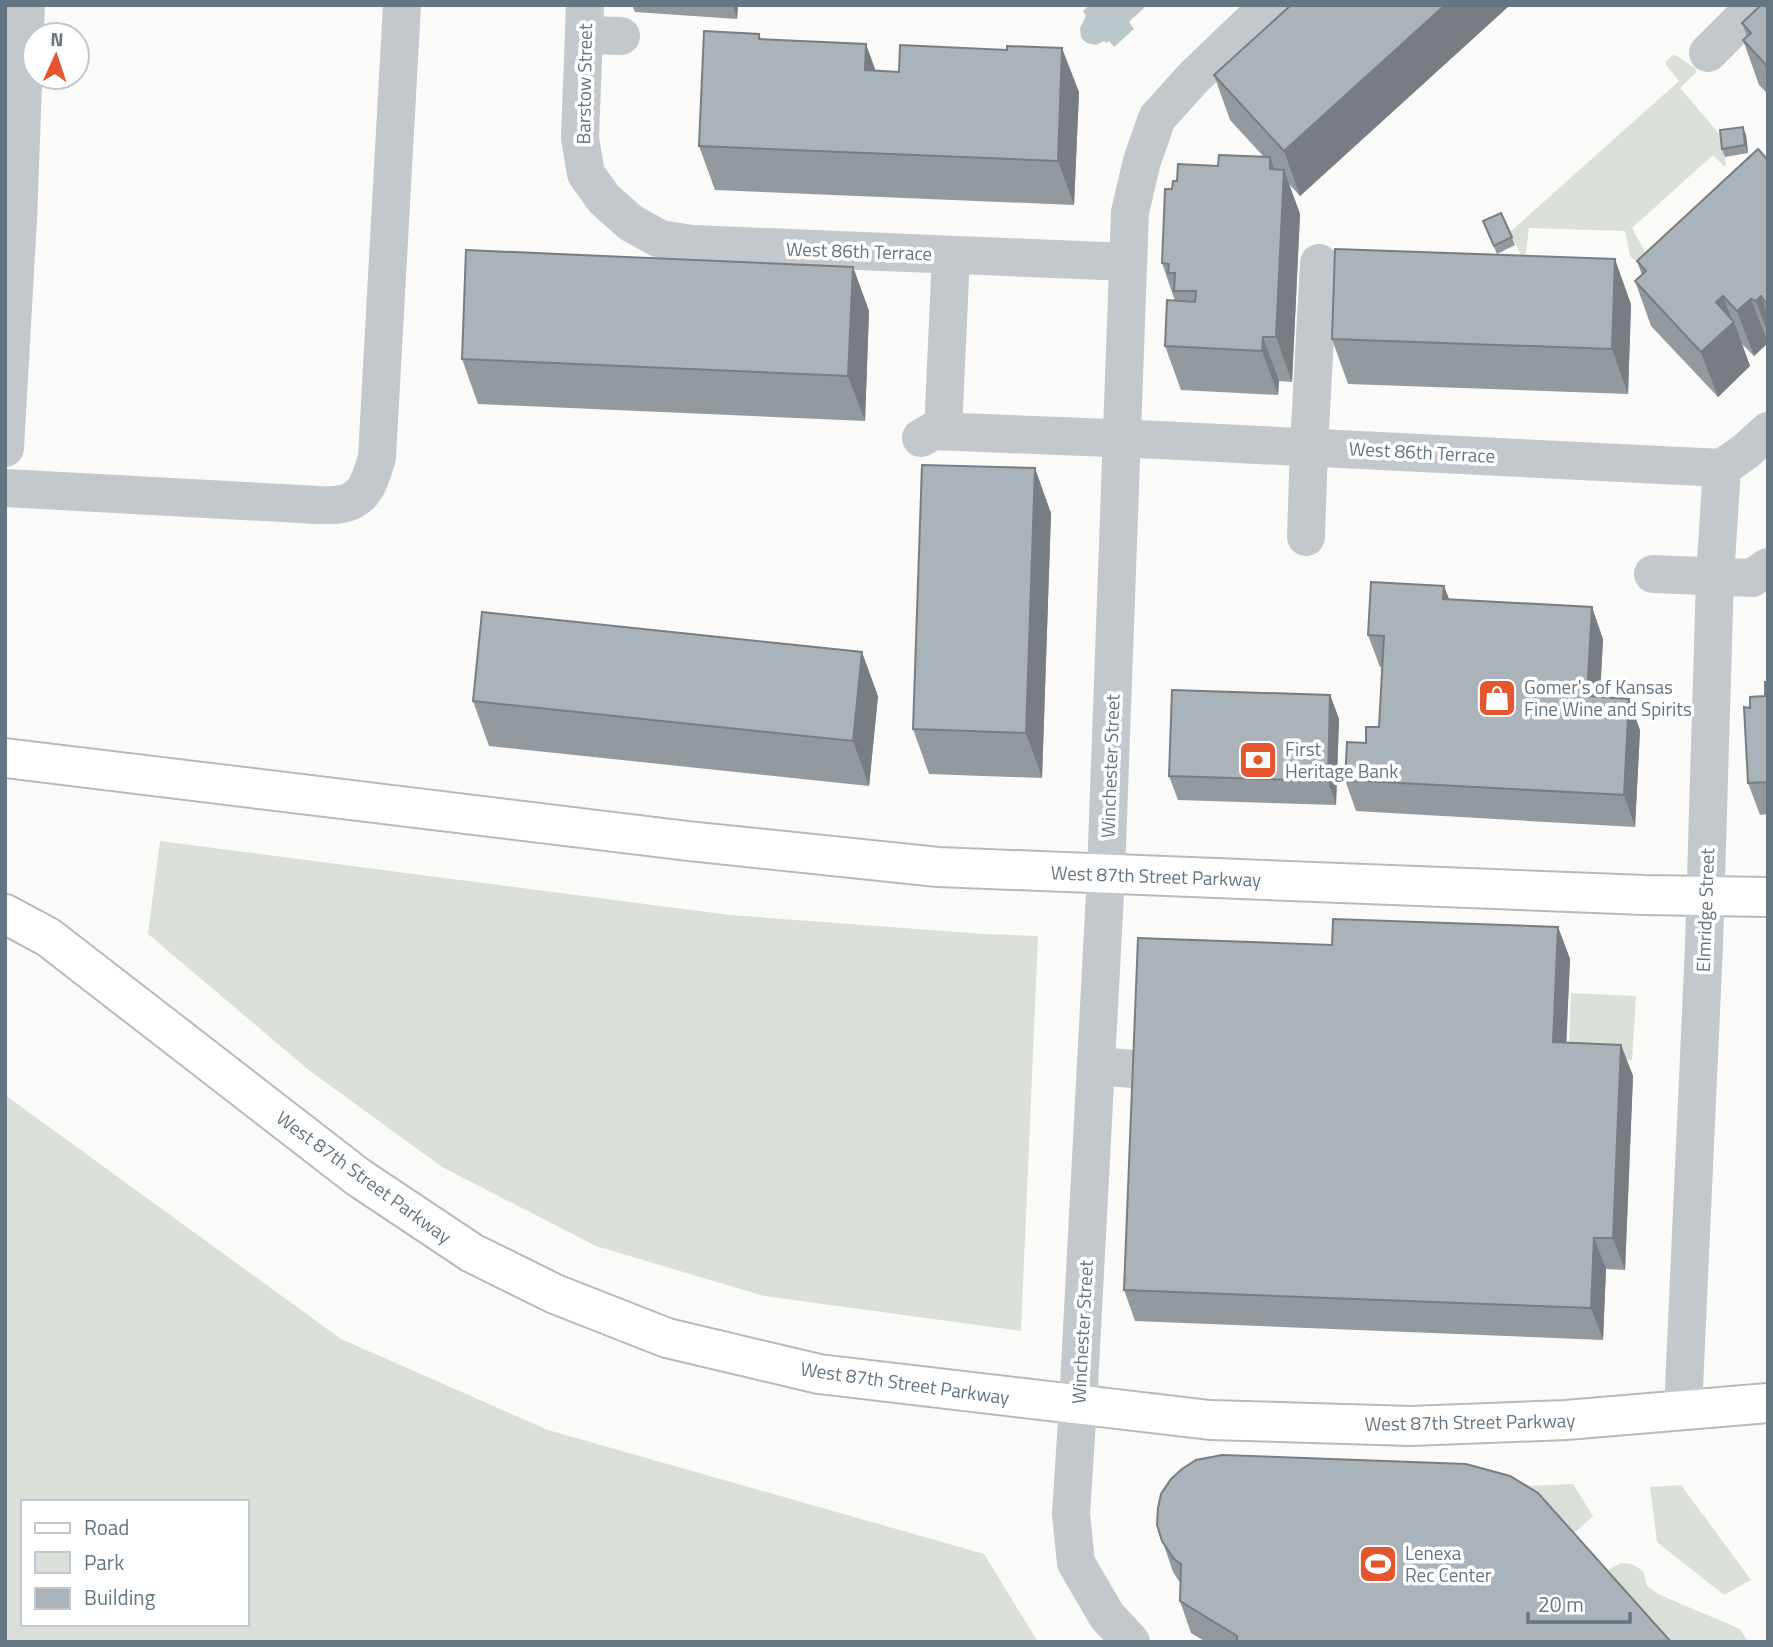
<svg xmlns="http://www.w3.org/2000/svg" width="1773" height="1647" font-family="'Titillium Web',sans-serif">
	<rect width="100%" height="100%" fill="#fafaf8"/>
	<!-- green -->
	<g fill="#dadfd7" fill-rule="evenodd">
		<path d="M 1673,55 L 1677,56 L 1696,69 L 1696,73 L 1680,88 L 1722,137 L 1726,165 L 1724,166 L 1713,155 L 1632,228 L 1645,252 L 1643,257 L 1634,260 L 1630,256 L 1625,231 L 1529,228 L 1526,252 L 1524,255 L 1521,255 L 1510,232 L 1679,81 L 1666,65 L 1666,61 Z"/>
		<path d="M 160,841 L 730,915 L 984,934 L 1038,936 L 1021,1331 L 764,1296 L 596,1246 L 442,1167 L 310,1071 L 148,934 Z"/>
		<path d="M 1571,993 L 1636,996 L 1632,1060 L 1609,1058 L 1568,1070 Z"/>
		<path d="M 5,1095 L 341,1339 L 548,1430 L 984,1554 L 1038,1642 L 5,1642 ZM 23,1502 L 247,1502 L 247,1624 L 23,1624 Z"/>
		<path d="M 1573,1484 L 1593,1516 L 1567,1540 L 1475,1488 Z"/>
		<path d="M 1681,1485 L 1751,1580 L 1724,1595 L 1657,1542 L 1650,1487 Z"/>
		<path d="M 1621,1563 L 1632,1564 L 1643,1571 L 1647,1586 L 1658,1594 L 1740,1629 L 1748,1642 L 1666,1642 L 1606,1575 L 1611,1568 Z"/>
	</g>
	<!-- water -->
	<path fill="#bbc7cb" d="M 1089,5 L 1147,5 L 1129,22 L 1134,29 L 1114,47 L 1109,41 L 1106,43 L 1104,41 L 1096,45 L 1087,43 L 1083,40 L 1081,37 L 1080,28 L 1086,16 L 1083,11 Z"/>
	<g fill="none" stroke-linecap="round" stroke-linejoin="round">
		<!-- major casing -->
		<g stroke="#b5babe" stroke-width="42">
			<g id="major">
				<path d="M 5,758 L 688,841 L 938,867 L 1645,895 L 1768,897"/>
				<path d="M 5,914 L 48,937 L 358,1177 L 472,1253 L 555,1294 L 667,1338 L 819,1374 L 1210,1420 L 1411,1426 L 1566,1420 L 1768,1403"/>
			</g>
		</g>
		<!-- minor -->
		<g stroke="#c3c8cc" stroke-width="38">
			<path d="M 585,5 L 580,138 L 586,174 L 604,199 L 631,223 L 660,239 L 692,244 L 1128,262"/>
			<path d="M 584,35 L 621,36"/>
			<path d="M 1708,53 L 1756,5"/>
			<path d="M 943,431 L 951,255"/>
			<path d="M 921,438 L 933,431 L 1159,440 L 1722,468"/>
			<path d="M 5,448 L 18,219 L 26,5"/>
			<path d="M 5,488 L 318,505 C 326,505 334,506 341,504 C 366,500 371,478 377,457 L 402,5"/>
			<path d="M 1306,537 L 1309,447 L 1319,263"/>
			<path d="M 1653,574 L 1752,578 L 1768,567"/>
			<path d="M 1096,1066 L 1146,1070"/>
			<path d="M 1683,1410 L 1704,946 L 1715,577 L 1722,468 L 1746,451 L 1768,431"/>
			<path d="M 1131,1642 L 1107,1616 L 1076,1563 L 1071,1514 L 1078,1405 L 1106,874 L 1130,212 L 1142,161 L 1157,118 L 1194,77 L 1269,5"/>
		</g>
		<!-- major -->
		<use href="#major" stroke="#fff" stroke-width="38"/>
	</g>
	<!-- wall -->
	<g fill="#929a9f">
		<path d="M 632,5 L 738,5 L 737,19 L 635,12 Z"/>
		<path d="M 1291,5 L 1510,5 L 1300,196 L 1289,184 L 1300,214 L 1292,382 L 1279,381 L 1278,395 L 1181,390 L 1165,346 L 1175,301 L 1162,263 L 1172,189 L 1218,166 L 1264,157 L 1230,120 L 1214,75 Z"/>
		<path d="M 1768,5 L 1768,94 L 1759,85 L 1743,40 L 1747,37 L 1742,23 Z"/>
		<path d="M 759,34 L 761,39 L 875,70 L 1079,92 L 1074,205 L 715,190 L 699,146 Z"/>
		<path d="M 1746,135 L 1748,153 L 1725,157 L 1722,149 Z"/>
		<path d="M 1768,160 L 1768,343 L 1754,356 L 1742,344 L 1750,366 L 1718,397 L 1651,326 L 1635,281 L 1642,275 L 1637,261 Z"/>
		<path d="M 1483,221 L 1512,237 L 1515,245 L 1497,254 Z"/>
		<path d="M 853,267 L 869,311 L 865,421 L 478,404 L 462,359 Z"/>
		<path d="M 1631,304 L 1628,394 L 1348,384 L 1332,339 Z"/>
		<path d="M 1051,513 L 1042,778 L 929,774 L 913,729 Z"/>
		<path d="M 1444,586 L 1449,600 L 1603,639 L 1600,697 L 1640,730 L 1635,827 L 1356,811 L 1345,780 L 1366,743 L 1379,727 L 1382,667 L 1380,667 L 1368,635 Z"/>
		<path d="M 1768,682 L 1768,814 L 1760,815 L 1748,783 L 1750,708 L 1765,696 Z"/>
		<path d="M 1330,695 L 1339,719 L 1336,805 L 1178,800 L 1169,776 Z"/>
		<path d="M 878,696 L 869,786 L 489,746 L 473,701 Z"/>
		<path d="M 1558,927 L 1570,959 L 1566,1043 L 1621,1045 L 1633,1076 L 1625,1270 L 1606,1269 L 1603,1340 L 1135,1321 L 1124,1290 L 1332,945 Z"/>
		<path d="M 1157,1525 L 1671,1642 L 1206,1642 L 1191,1633 L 1180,1601 L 1181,1584 L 1173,1572 Z"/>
	</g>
	<!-- shaded-wall -->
	<g fill="#777d82">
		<path d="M 733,5 L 738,5 L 737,19 Z"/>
		<path d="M 1445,5 L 1510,5 L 1300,196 L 1284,151 Z"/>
		<path d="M 866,44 L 882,88 L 865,70 Z"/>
		<path d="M 1062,48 L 1079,92 L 1074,205 L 1058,161 Z"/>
		<path d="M 1743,127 L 1746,135 L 1748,153 L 1745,145 Z"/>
		<path d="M 1270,157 L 1283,192 L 1284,170 L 1300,214 L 1292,382 L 1276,337 L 1270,169 Z"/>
		<path d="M 1615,259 L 1631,304 L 1628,394 L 1612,349 Z"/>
		<path d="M 853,267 L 869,311 L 865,421 L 848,376 Z"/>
		<path d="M 1723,296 L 1733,323 L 1734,322 L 1750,366 L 1718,397 L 1701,352 L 1716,302 Z"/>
		<path d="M 1761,296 L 1768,315 L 1768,334 L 1756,301 Z"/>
		<path d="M 1751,299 L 1768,343 L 1754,356 L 1737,311 Z"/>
		<path d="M 1263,337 L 1279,381 L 1278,395 L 1262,351 Z"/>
		<path d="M 1035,468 L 1051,513 L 1042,778 L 1026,733 Z"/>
		<path d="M 1444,586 L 1456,617 L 1443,599 Z"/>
		<path d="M 1592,607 L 1603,639 L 1598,728 L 1587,696 Z"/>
		<path d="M 862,652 L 878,696 L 869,786 L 853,741 Z"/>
		<path d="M 1330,695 L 1339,719 L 1336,805 L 1328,781 Z"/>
		<path d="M 1629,699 L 1640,730 L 1635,827 L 1624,795 Z"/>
		<path d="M 1558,927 L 1570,959 L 1565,1074 L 1553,1042 Z"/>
		<path d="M 1621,1045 L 1633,1076 L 1625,1270 L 1613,1238 Z"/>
		<path d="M 1594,1238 L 1606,1269 L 1603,1340 L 1591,1308 Z"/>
	</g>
	<!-- building -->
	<g fill="#aab3b9" stroke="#777d82" stroke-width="2">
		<path d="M 1291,5 L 1445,5 L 1284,151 L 1214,75 Z"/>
		<path d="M 1761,5 L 1768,5 L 1768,67 L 1743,40 L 1751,33 L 1742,23 Z"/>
		<path d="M 704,31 L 759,34 L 759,39 L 866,44 L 865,70 L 899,72 L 900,45 L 1007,50 L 1007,46 L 1062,48 L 1058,161 L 699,146 Z"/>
		<path d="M 1743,127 L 1745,145 L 1722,149 L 1720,130 Z"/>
		<path d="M 1758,149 L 1768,160 L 1768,302 L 1766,303 L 1761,296 L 1756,301 L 1751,299 L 1737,311 L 1723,296 L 1716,302 L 1734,322 L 1701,352 L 1635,281 L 1646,271 L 1637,261 Z"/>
		<path d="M 1219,155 L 1270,157 L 1270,169 L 1284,170 L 1276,337 L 1263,337 L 1262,351 L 1165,346 L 1167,300 L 1195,302 L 1196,291 L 1174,291 L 1175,273 L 1168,273 L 1169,264 L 1162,263 L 1165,189 L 1172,189 L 1173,181 L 1177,181 L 1178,164 L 1218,166 Z"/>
		<path d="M 1501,213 L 1512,237 L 1494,246 L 1483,221 Z"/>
		<path d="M 1335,249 L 1615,259 L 1612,349 L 1332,339 Z"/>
		<path d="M 466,250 L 853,267 L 848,376 L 462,359 Z"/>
		<path d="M 922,465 L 1035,468 L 1026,733 L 913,729 Z"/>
		<path d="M 1371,582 L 1444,586 L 1443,599 L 1592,607 L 1587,696 L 1629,699 L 1624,795 L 1345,780 L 1347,742 L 1366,743 L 1366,727 L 1379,727 L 1384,636 L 1368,635 Z"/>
		<path d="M 482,612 L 862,652 L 853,741 L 473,701 Z"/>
		<path d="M 1765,682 L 1768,682 L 1768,782 L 1748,783 L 1744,707 L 1750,708 L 1750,697 L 1765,696 Z"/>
		<path d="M 1172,690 L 1330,695 L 1328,781 L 1169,776 Z"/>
		<path d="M 1333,919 L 1558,927 L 1553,1042 L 1621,1045 L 1613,1238 L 1594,1238 L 1591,1308 L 1124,1290 L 1138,938 L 1332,945 Z"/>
		<path d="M 1222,1455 L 1466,1464 L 1510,1476 L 1538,1493 L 1671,1642 L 1237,1642 L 1237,1636 L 1180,1601 L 1181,1564 L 1174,1559 L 1162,1541 L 1157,1525 L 1158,1508 L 1161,1494 L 1171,1479 L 1182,1469 L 1196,1460 Z"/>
	</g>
	<!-- icons -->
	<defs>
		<g id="shop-square" transform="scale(2.0125)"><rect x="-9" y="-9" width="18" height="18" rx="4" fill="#e4572e" stroke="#fff"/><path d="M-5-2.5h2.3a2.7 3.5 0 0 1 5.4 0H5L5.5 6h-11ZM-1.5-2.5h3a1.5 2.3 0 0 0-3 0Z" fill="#fff"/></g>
		<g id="bank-square" transform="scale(2.0125)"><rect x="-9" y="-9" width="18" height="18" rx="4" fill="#e4572e" stroke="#fff"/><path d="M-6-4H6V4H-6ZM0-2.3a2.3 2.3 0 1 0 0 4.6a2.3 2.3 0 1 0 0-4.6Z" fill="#fff"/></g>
		<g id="stadium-square" transform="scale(2.0125)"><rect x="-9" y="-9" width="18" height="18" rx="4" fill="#e4572e" stroke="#fff"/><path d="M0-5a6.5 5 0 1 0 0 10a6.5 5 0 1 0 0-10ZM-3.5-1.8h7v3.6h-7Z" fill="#fff"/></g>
	</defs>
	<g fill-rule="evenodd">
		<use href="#shop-square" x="1497" y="698"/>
		<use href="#bank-square" x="1258" y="760"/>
		<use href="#stadium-square" x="1378" y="1564"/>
	</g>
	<g text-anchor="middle" stroke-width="7" stroke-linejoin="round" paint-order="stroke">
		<!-- street labels -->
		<g font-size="19" fill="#657683" stroke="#fff">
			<text transform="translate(584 84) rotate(-89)" y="7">Barstow Street</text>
			<text transform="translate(859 251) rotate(2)" y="7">West 86th Terrace</text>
			<text transform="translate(1422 452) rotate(3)" y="7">West 86th Terrace</text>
			<text transform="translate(1110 766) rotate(-88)" y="7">Winchester Street</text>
			<text transform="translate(1156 876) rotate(2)" y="7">West 87th Street Parkway</text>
			<text transform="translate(1705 910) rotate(-88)" y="7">Elmridge Street</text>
			<text transform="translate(364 1177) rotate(36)" y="7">West 87th Street Parkway</text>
			<text transform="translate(1082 1332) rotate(-87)" y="7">Winchester Street</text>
			<text transform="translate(905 1383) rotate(8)" y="7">West 87th Street Parkway</text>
			<text transform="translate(1470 1422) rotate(-1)" y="7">West 87th Street Parkway</text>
		</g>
		<!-- poi labels -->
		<g font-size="19" fill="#657683" stroke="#fff" text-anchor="start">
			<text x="1524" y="694">Gomer's of Kansas<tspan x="1524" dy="22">Fine Wine and Spirits</tspan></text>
			<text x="1285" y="756">First<tspan x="1285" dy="22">Heritage Bank</tspan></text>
			<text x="1405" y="1560">Lenexa<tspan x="1405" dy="22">Rec Center</tspan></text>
		</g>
	</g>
	<!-- border -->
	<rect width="1773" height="1647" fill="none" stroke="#657683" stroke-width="14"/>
	<!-- legend -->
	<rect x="21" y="1500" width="228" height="126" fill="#ffffff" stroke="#c1c8cd" stroke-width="2"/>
	<rect x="35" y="1523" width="35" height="10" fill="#ffffff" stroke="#c1c8cd" stroke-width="2"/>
	<text x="84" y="1535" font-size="21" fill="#657683">Road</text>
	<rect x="35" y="1552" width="35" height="21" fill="#dadfd7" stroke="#c1c8cd" stroke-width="2"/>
	<text x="84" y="1570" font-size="21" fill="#657683">Park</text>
	<rect x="35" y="1588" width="35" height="21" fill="#aab3b9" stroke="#c1c8cd" stroke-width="2"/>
	<text x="84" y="1605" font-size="21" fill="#657683">Building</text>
	<!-- north arrow -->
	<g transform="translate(56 56) rotate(3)"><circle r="33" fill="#ffffff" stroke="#c1c8cd" stroke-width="2"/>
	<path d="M0-5L12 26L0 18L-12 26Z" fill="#e4572e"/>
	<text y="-10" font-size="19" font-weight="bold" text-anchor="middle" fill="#657683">N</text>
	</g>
	<!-- scale -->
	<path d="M1528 1612v10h102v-10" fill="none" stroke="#657683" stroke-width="3.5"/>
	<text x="1538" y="1612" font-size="21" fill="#657683" stroke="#ffffff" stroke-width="5" paint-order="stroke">20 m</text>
</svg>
